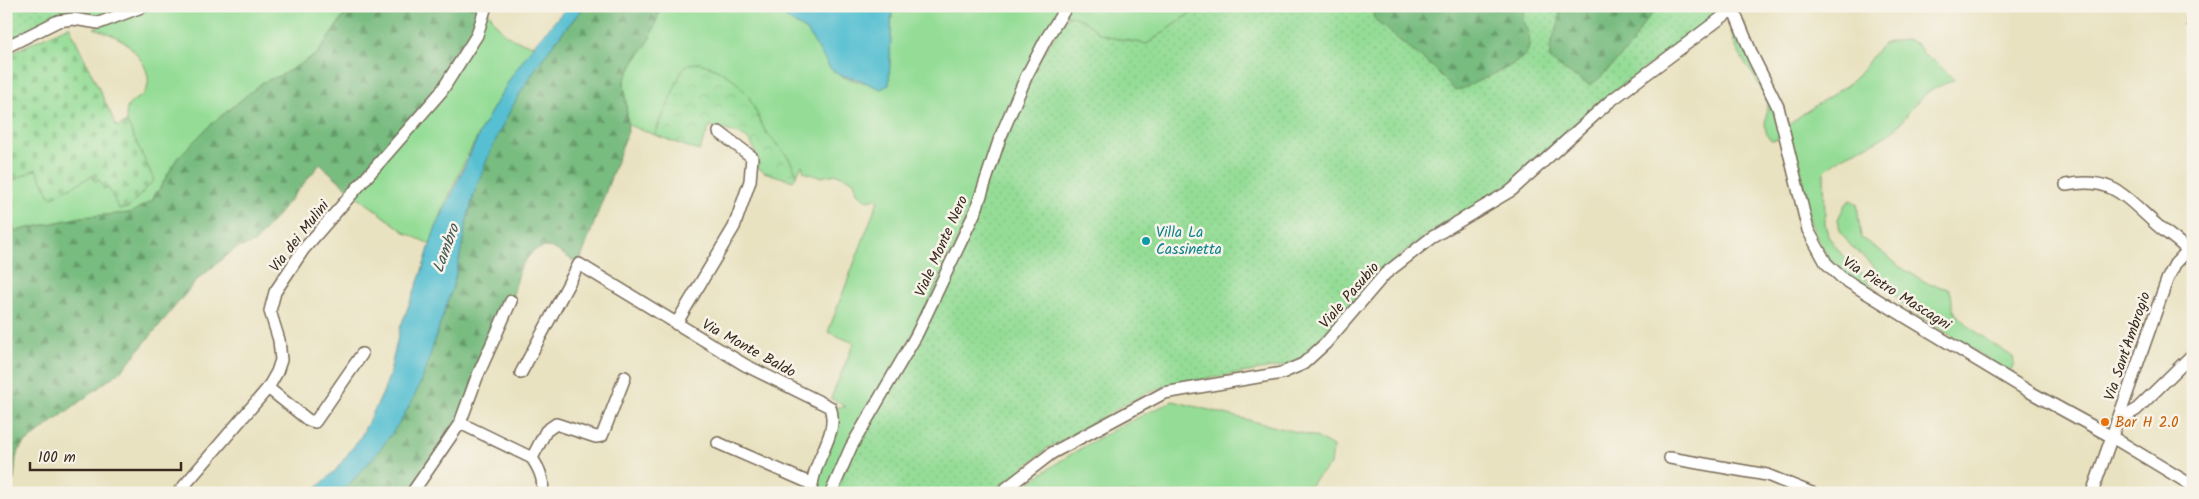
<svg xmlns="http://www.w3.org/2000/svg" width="2199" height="499" font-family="Kalam,sans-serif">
	<defs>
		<pattern id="forest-firs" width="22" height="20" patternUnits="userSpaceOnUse" patternTransform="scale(1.25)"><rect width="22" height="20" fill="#78bc80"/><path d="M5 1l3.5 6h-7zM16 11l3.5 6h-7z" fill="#649968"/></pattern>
		<pattern id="cemetery-stones" width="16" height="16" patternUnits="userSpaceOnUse" patternTransform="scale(1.25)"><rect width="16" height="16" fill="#95dd97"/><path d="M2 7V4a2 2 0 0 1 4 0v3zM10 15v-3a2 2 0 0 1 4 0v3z" fill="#81be82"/></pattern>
		<pattern id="park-crowns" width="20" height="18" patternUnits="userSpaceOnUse" patternTransform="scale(1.25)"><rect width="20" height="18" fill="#95dd97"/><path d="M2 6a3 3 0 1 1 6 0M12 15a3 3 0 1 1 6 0" fill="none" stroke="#81be82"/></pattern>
		<pattern id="garden-dots" width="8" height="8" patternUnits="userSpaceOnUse" patternTransform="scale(1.25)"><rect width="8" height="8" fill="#95dd97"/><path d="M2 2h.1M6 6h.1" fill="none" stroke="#81be82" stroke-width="1.8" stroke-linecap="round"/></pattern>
	</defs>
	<rect width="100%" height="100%" fill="#f7f3e8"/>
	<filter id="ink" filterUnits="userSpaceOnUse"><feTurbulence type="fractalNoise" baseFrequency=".02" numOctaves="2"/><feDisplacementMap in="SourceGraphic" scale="10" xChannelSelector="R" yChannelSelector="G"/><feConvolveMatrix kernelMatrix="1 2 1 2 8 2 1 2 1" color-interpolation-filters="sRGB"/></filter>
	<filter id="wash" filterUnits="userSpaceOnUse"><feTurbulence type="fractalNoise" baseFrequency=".0096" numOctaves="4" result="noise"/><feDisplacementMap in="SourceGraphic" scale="20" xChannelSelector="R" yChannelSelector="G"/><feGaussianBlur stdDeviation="1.12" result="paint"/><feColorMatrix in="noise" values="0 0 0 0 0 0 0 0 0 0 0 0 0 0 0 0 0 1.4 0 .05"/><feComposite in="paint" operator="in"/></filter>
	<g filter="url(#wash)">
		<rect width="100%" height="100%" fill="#e9e2c1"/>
		<!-- grass -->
		<g fill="#95dd97" stroke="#68845a">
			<path d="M 150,6 L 348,6 L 348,10 L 317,54 L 282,75 L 263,82 L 208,127 L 178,157 L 160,188 L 155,194 L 153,200 L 130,213 L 82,217 L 15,231 L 6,212 L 6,184 L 36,169 L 51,197 L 92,176 L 127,122 C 122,97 141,103 147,88 C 153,73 137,52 126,43 C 117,36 105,32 94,28 L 126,17 Z"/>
			<path d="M 660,6 L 785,6 C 786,25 799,22 809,33 C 817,42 823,55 829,66 C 838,81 873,84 889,85 L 892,6 L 1200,6 L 1147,44 L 1113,38 L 1099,33 L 1083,20 L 1063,13 L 1046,39 L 976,210 L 831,493 L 810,493 L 826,445 L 830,407 L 846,407 L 831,398 L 854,343 L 828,332 L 879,198 L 866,200 L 857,192 L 854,181 L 837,174 L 820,177 L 804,172 L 802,165 L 797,174 L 788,157 L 765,131 L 661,117 L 655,135 L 628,125 L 624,81 L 634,62 L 649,41 L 658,16 Z"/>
			<path d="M 486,8 C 500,31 507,41 534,45 C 492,103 454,176 430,244 L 406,233 L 353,193 Z"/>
			<path d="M 1738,29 L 1781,129 L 1778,139 L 1771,140 C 1759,127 1770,115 1766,100 C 1758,74 1735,58 1731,31 Z"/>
			<path d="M 1905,40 C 1915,41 1920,45 1923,55 L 1934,60 L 1954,80 C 1941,85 1927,91 1918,101 C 1908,111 1901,125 1890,133 C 1869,148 1843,151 1824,172 L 1825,223 L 1828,236 L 1842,255 L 1862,273 L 1875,290 C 1860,282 1843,274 1831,260 C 1805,230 1796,166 1787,127 C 1805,109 1833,97 1853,80 C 1865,70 1871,55 1882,45 C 1887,41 1899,41 1905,40 Z"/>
			<path d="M 1851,200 L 1857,204 L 1861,238 L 1885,254 L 1900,267 L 1929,284 L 1949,289 C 1953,296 1951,301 1953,308 C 1956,321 2001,349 2013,357 L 2014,363 L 2010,372 L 1906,308 L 1885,284 L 1872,264 L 1850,245 L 1840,230 L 1838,219 L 1845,205 Z"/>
			<path d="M 1173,401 L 1316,437 L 1333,447 L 1331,464 L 1315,479 L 1306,493 L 1016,493 C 1063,455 1118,426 1173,401 Z"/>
		</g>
		<!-- forest -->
		<g fill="url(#forest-firs)" stroke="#5a734f">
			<path d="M 348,6 L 486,6 L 455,73 L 353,193 L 320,164 L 254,243 L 235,249 L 197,280 L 123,369 L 22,445 L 16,457 L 14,480 L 6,486 L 6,218 L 15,231 L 82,217 L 130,213 L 153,200 L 155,194 L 160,188 L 178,157 L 208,127 L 263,82 L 282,75 L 317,54 L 348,10 Z"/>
			<path d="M 585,6 L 660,6 L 658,16 L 649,41 L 634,62 L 624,81 L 628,131 L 579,264 L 553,248 L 545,247 L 533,251 L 521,266 L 511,301 L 460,423 L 412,493 L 340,493 C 392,442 415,402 437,333 C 442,317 448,302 453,286 C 462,252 465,217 478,183 C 490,149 504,114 524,84 C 542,56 564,31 585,6 Z"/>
			<path d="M 1374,6 L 1527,6 C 1519,20 1525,23 1529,35 C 1530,40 1530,49 1526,54 C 1517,66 1477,81 1462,89 L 1454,90 L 1435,69 L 1378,23 L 1373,17 Z"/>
			<path d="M 1558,6 L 1660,6 L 1644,23 L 1631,46 L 1600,78 L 1590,85 L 1565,71 L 1550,59 L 1549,48 L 1560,12 Z"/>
		</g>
		<!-- cemetery -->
		<path fill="url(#cemetery-stones)" stroke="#68845a" d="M 69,26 L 117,127 L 127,122 L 154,180 L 128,208 L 119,209 L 108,188 L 104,189 L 99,180 L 95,181 L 92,176 L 51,198 L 36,169 L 6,184 L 6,55 Z"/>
		<!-- park -->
		<path fill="url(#park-crowns)" stroke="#68845a" d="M 699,63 L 715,68 L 733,79 L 748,95 L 765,131 L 788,157 L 797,174 L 793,181 L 764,172 L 757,167 C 757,131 735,134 710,126 L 699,151 L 655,135 L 682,70 L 689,64 Z"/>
		<!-- garden -->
		<g fill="url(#garden-dots)" stroke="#68845a">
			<path d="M 6,6 L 132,6 L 105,17 L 62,15 L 45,21 L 6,42 Z"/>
			<path d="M 1200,6 L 1374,6 L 1373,17 L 1378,23 L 1435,69 L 1454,90 L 1462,89 C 1477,81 1517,66 1526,54 C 1530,49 1530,40 1529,35 C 1525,23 1519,20 1527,6 L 1558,6 C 1565,25 1547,38 1550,59 L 1565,71 L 1590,85 L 1600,78 L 1631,46 L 1644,23 L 1660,6 L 1728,6 L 1605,98 L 1509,186 L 1428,234 L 1381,270 L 1322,340 L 1300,359 L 1284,366 L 1169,385 L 1140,396 L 1048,448 L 992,493 L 835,493 L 853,450 L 884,397 L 1001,147 L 1040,59 L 1068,15 L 1083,20 L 1099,33 L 1113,38 L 1147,44 Z"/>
		</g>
		<!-- water -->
		<g fill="#56c0d2" stroke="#487578">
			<path d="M 568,6 L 585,6 C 535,62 504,113 478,183 C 465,217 462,252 453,286 C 448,302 442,317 437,333 C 433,345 430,357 426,369 C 409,417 376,458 340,493 L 311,493 L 335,471 L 360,438 L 382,395 L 389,376 L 400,328 L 421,274 L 434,232 L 483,126 L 511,77 L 534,45 Z"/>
			<path d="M 785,6 L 892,6 L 889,85 L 881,89 L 860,80 L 840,75 L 830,68 L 807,31 L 787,19 Z"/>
		</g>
	</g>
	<g filter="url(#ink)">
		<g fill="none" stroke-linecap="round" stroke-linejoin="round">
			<!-- minor casing -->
			<g stroke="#786a57" stroke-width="14">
				<g id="minor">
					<path d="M 1732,6 L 1753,57 L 1778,107 L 1808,230 L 1826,263 L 1842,278 L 1904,316 L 2030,392 L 2112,437 L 2193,486"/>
					<path d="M 2193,18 L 2193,23"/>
					<path d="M 6,47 L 58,21 L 73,19 L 99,23 L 144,6"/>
					<path d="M 2066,185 C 2113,176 2125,197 2157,225 C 2167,234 2178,240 2187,250"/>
					<path d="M 676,324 L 734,227 L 750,181 L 752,157 L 719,132"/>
					<path d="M 521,373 L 579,264 L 745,365 L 830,407 C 838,429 822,449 816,469 C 813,477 812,485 810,493"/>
					<path d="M 268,388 L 308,420 L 315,422 L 362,354"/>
					<path d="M 2117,421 L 2136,410 L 2193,354"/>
					<path d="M 460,423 L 532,458 C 538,467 546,482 541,493"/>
					<path d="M 718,443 L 812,484"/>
					<path d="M 532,458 L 546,431 L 556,424 L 596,437 L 602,436 L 625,377"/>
					<path d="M 1670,458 L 1767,475 L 1812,493"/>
					<path d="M 178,493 L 268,388 L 277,372 L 281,360 L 279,340 L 270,311 L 275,292 L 303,250 L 441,92 L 477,35 L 486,6"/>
					<path d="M 412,493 L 460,423 L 477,377 L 511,301"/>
					<path d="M 831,493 L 851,447 L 916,336 L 976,210 L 1000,138 L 1026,77 L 1046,39 L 1067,6"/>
					<path d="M 1000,493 L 1052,453 L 1164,393 L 1282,373 L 1303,364 L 1326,343 L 1385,274 L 1431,238 L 1512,190 L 1609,102 L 1737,6"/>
					<path d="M 2092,493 L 2167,280 L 2175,264 L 2193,245"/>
				</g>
			</g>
			<!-- minor -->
			<use href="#minor" stroke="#fff" stroke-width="11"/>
		</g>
	</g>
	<!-- markers -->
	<circle fill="#0f9aa8" stroke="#f7f3e8" stroke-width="2" cx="1146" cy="241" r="5"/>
	<circle fill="#e8710a" stroke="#f7f3e8" stroke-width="2" cx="2105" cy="422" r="5"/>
	<g text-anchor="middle" stroke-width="5" stroke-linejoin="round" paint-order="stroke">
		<!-- culture labels -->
		<g font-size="15" fill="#0d838f" stroke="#f7f3e8" text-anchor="start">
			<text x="1156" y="237">Villa La<tspan x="1156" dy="17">Cassinetta</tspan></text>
		</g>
		<!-- street labels -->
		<g font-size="15" fill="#3b2a1e" stroke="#f7f3e8">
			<text transform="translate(299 236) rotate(-52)" y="5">Via dei Mulini</text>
			<text transform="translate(941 246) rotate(-66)" y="5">Viale Monte Nero</text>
			<text transform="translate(1897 293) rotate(32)" y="5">Via Pietro Mascagni</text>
			<text transform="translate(1349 295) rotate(-49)" y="5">Viale Pasubio</text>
			<text transform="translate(2127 346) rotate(-71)" y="5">Via Sant'Ambrogio</text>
			<text transform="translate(749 348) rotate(29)" y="5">Via Monte Baldo</text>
		</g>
		<!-- food labels -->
		<g font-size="15" fill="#c56008" stroke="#f7f3e8" text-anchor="start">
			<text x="2115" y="427">Bar H 2.0</text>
		</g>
		<!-- water labels -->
		<g font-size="16" font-style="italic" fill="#435754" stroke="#f7f3e8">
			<text transform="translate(445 248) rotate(-70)" y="6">Lambro</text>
		</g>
	</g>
	<!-- margin -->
	<rect width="2199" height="499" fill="none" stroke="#f7f3e8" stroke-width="25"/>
	<!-- scale -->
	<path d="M30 462v8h151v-8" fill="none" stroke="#3b2a1e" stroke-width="2.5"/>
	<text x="38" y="462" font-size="15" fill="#3b2a1e" stroke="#f7f3e8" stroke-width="4" paint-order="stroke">100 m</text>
</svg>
